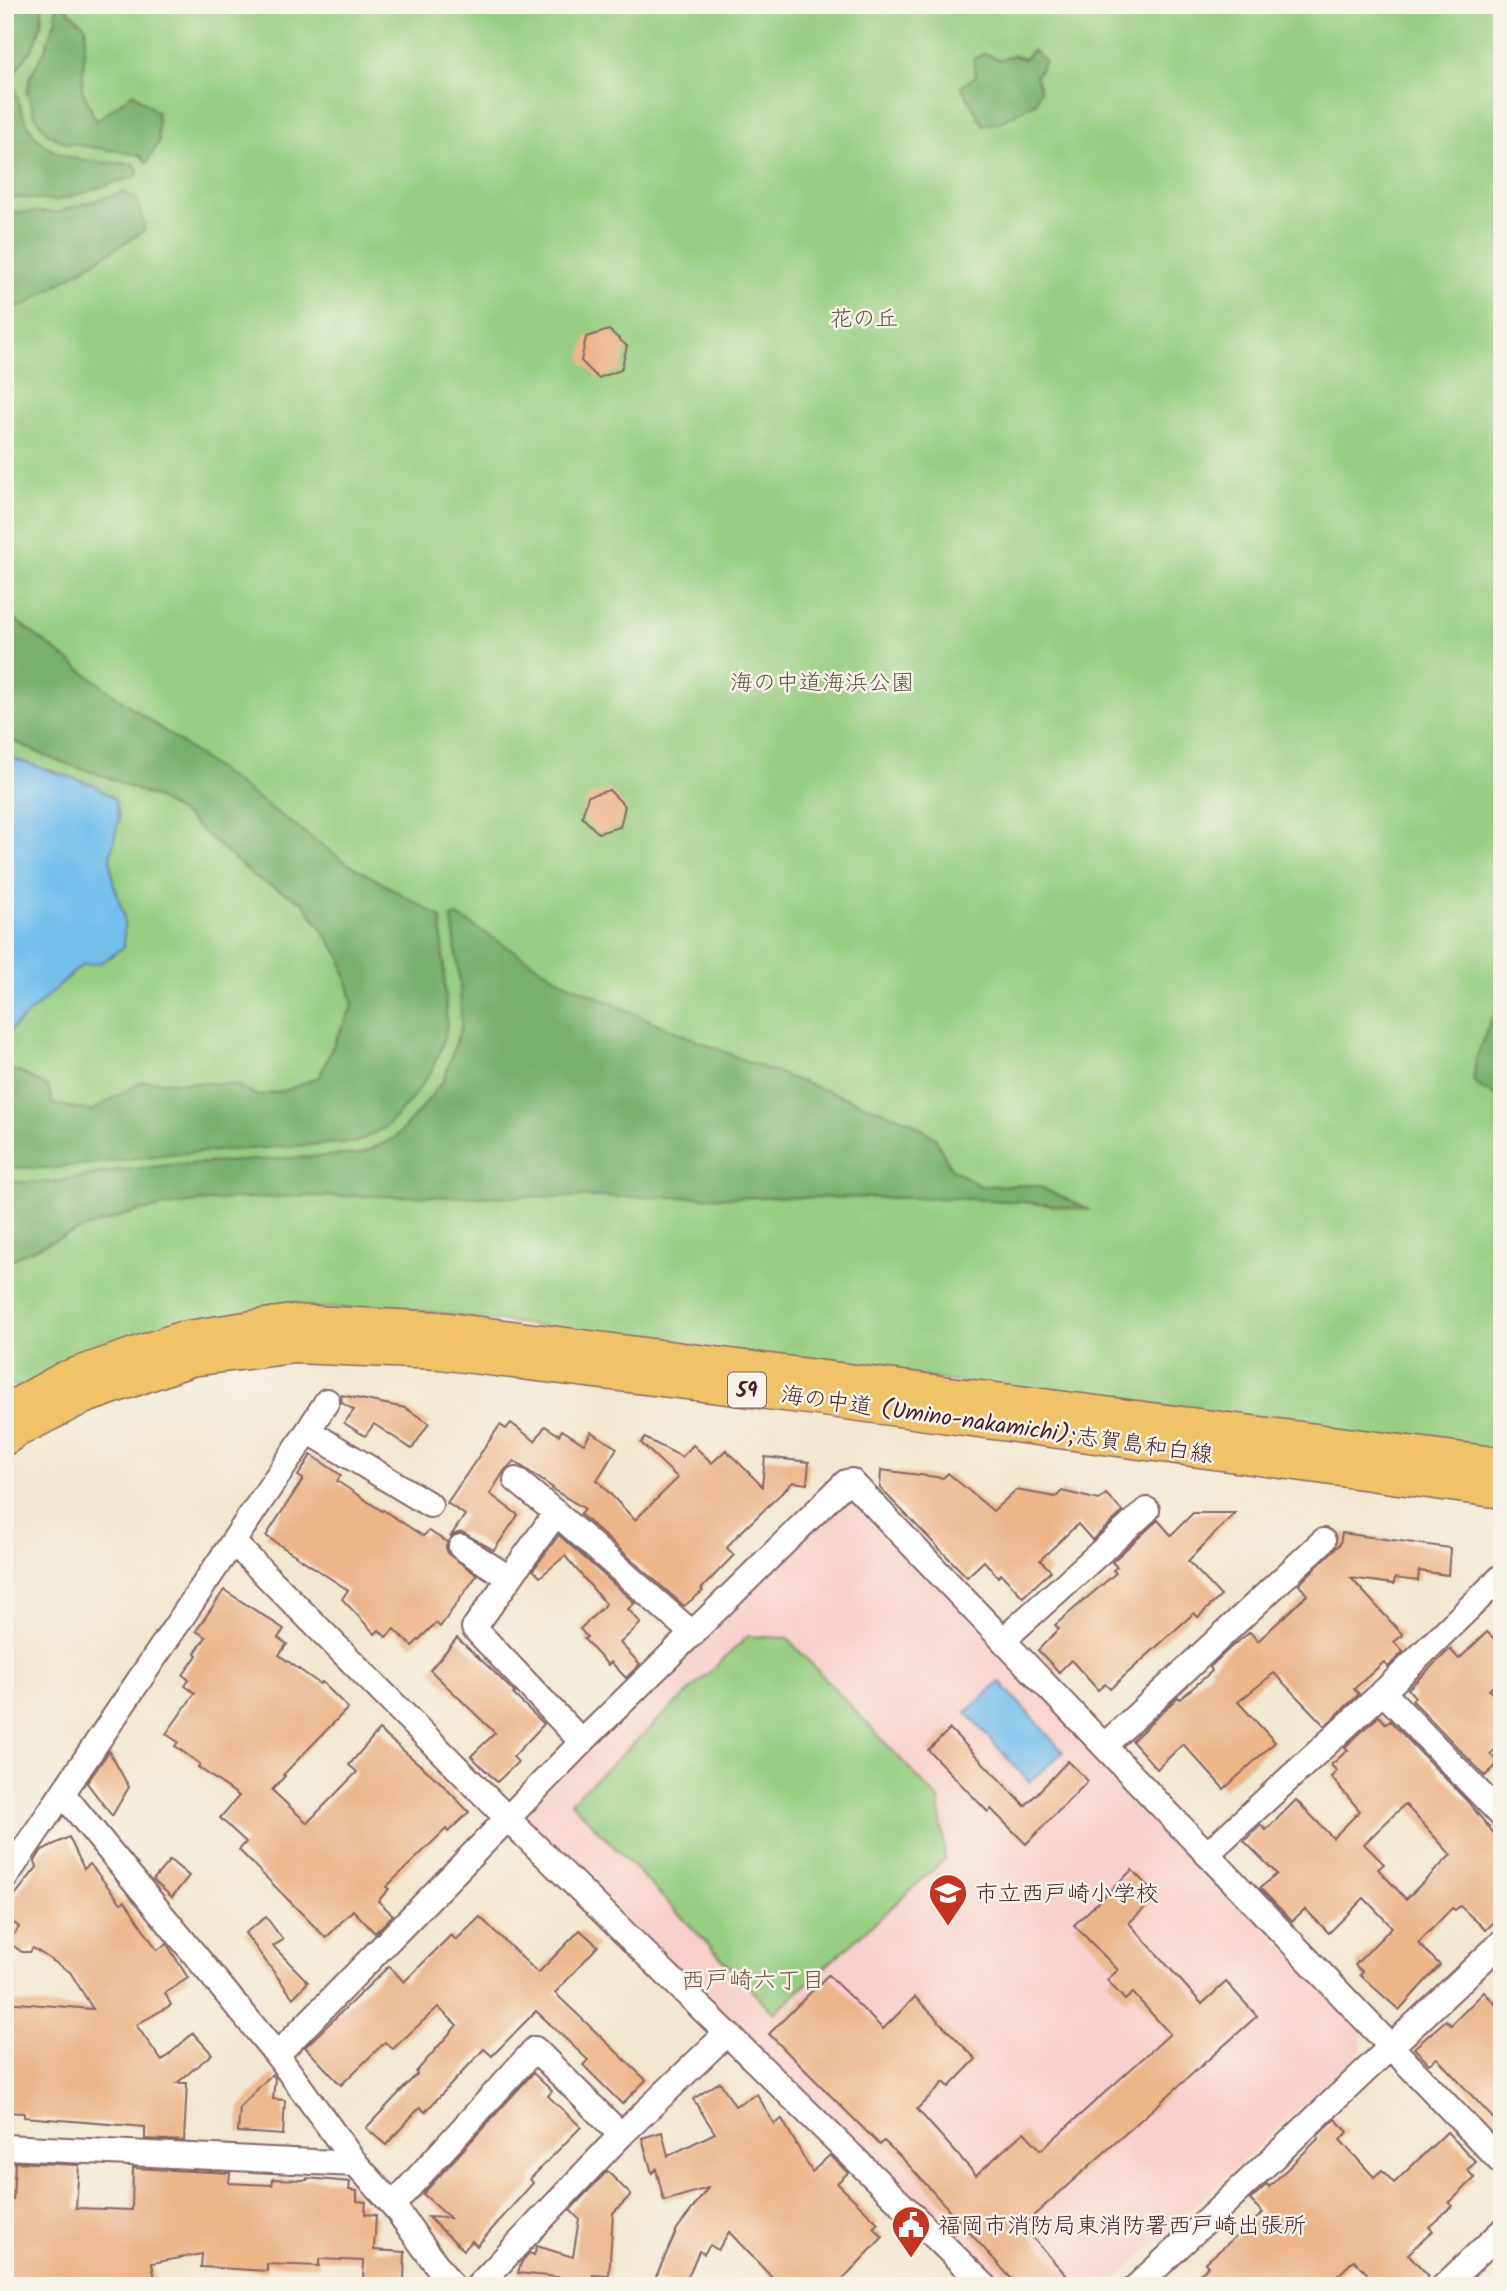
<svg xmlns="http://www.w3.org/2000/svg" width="1507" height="2291" font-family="Kalam,'Klee One',sans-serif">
	<rect width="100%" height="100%" fill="#f7f3e8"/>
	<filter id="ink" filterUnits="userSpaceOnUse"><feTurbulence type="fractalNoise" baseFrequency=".0143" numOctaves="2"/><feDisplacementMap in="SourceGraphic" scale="14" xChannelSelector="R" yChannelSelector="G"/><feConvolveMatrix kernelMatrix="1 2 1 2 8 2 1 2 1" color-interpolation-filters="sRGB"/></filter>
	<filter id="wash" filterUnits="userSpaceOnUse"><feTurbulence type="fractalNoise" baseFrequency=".00686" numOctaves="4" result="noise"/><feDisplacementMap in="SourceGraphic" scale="28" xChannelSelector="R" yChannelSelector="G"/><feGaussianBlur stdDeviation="1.57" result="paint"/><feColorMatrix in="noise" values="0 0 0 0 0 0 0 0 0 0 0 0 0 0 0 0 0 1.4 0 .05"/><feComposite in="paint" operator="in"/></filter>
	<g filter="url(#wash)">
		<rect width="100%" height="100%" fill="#f2e7d0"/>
		<!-- built -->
		<path fill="#f7d0cb" d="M 848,1490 L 1362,2030 L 1361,2051 L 1109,2286 L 993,2286 L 528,1825 L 527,1809 Z"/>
		<!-- green -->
		<g fill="#96cd80" stroke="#707656" stroke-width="2">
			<path d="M 5,5 L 1502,5 L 1502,1455 L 425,1311 L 288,1307 L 19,1388 L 5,1382 Z"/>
			<path d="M 748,1636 L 787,1638 L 939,1800 L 945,1859 L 774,2013 L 571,1802 Z"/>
		</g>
		<!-- forest -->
		<g fill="#78b06e" stroke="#61684c" stroke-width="2">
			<path d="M 5,5 L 42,5 C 43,19 40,34 33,47 C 29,56 17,64 15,74 C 12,85 18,100 22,111 C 39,164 87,161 134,164 L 138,170 L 137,176 L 56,201 L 11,197 L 5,194 Z"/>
			<path d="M 56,5 L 63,5 L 86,27 L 82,89 L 96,121 L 133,93 L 157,112 L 159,142 L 147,163 L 140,155 L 67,143 L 49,135 L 36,118 L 27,93 L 30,77 L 44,52 L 56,19 Z"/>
			<path d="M 1033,50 L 1045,61 L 1036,76 L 1040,90 L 1036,102 L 1001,122 L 983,125 L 961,86 L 976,76 L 973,59 L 985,53 L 1001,60 L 1012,55 L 1024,59 Z"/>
			<path d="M 123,192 L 138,201 L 145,230 L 25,305 L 5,310 L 5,210 L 11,212 L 58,212 Z"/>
			<path d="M 5,612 L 97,682 L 344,861 L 441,917 L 447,1025 L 442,1046 L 431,1072 L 409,1102 L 386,1127 L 357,1142 L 170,1154 L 53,1168 L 5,1168 L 5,1072 L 19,1071 L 48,1087 L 53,1104 L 91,1111 L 142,1081 L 234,1084 L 258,1096 L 287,1090 L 320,1076 L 335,1041 L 353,1005 L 341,958 L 303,902 L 257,879 L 185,816 L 156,798 L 104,776 L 52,759 L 5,737 Z"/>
			<path d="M 458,916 L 562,981 L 667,1028 L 761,1067 L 910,1121 L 935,1138 L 951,1168 L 980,1186 L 1036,1185 L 1090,1210 L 1023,1202 L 953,1198 L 301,1196 C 252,1198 203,1199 156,1208 C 104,1218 53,1239 5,1263 L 5,1182 L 54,1182 L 113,1171 L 171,1165 L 360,1154 L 395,1138 L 420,1110 L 444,1079 L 461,1026 L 460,985 L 452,917 Z"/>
			<path d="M 1502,1016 L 1502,1097 L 1483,1090 L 1473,1080 L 1477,1055 L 1492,1018 Z"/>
		</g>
		<!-- water -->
		<g fill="#73c0ed" stroke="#5e708c" stroke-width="2">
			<path d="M 5,756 L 94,785 L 115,799 L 119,818 L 110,857 L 113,881 L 124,915 L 124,947 L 102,962 L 82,965 L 5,1035 Z"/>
			<path d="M 1000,1682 L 1063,1752 L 1029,1782 L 966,1712 Z"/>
		</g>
		<g id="blocks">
			<!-- building -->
			<g fill="#ecb689" fill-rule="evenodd">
				<path d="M 609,330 L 627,346 L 621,370 L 598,378 L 581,361 L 586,337 Z"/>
				<path d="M 609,790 L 625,806 L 620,827 L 598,833 L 582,817 L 588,796 Z"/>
				<path d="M 341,1395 L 405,1408 L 429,1423 L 412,1449 L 374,1424 L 365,1436 L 344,1423 L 354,1410 L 342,1403 Z"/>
				<path d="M 511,1423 L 535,1441 L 545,1426 L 559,1435 L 562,1430 L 584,1444 L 591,1432 L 617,1448 L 597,1480 L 635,1520 L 678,1478 L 641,1443 L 645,1438 L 682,1457 L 693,1445 L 712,1463 L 726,1450 L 762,1486 L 765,1457 L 809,1462 L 807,1484 L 793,1482 L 734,1539 L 727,1548 L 734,1555 L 701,1589 L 703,1591 L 684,1606 L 580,1514 L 585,1509 L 552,1489 L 553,1488 L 514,1461 L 504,1471 L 490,1494 L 518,1515 L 494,1550 L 462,1532 L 455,1534 L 450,1537 L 465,1515 L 447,1503 L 500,1425 L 506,1429 Z"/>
				<path d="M 311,1455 L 341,1475 L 337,1481 L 382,1511 L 383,1510 L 423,1536 L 429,1531 L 447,1542 L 448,1541 L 446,1547 L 448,1554 L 477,1575 L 440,1627 L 436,1623 L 412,1646 L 394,1629 L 386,1637 L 379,1630 L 375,1634 L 342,1599 L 348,1590 L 266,1536 L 303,1479 L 298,1476 Z"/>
				<path d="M 881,1470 L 943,1478 L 948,1473 L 993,1511 L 1016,1490 L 1056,1497 L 1062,1491 L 1099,1500 L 1106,1494 L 1123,1512 L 1092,1540 L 1078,1524 L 1040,1560 L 1051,1571 L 1023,1597 L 1001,1574 L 998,1577 L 984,1561 L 967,1577 L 880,1488 Z"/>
				<path d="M 1193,1513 L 1235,1513 L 1188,1561 L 1221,1596 L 1198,1617 L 1194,1613 L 1110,1689 L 1105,1684 L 1098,1690 L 1071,1660 L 1059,1672 L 1038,1650 L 1059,1629 L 1055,1625 L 1116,1573 L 1113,1570 L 1117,1567 L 1112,1562 L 1158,1520 L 1171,1535 Z"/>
				<path d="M 1342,1533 L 1450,1548 L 1448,1575 L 1419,1571 L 1418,1581 L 1395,1578 L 1394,1584 L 1351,1578 L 1403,1635 L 1394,1642 L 1403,1652 L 1388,1667 L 1384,1662 L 1354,1689 L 1359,1694 L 1325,1726 L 1274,1673 L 1238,1702 L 1275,1742 L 1224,1789 L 1183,1744 L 1157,1769 L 1132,1741 L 1178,1697 L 1180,1699 L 1212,1671 L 1210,1667 L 1230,1648 L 1250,1632 L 1258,1641 L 1307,1595 L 1299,1584 L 1340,1544 Z"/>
				<path d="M 559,1535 L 635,1603 L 628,1609 L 641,1623 L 620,1643 L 640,1664 L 626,1678 L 611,1662 L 608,1665 L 584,1639 L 587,1637 L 580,1629 L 606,1604 L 565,1556 L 540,1577 L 533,1570 Z"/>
				<path d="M 224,1590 L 284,1629 L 278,1638 L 287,1644 L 279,1655 L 320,1684 L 322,1682 L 348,1708 L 283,1775 L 285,1776 L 272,1790 L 307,1823 L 357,1772 L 349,1765 L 379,1730 L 439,1781 L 469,1812 L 448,1832 L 446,1829 L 386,1887 L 389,1889 L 378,1901 L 393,1915 L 375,1933 L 353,1910 L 326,1938 L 239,1850 L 246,1842 L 220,1818 L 239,1796 L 198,1767 L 200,1764 L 175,1746 L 178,1742 L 166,1734 L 195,1693 L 185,1686 L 189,1680 L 183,1675 L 197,1655 L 195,1653 L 206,1637 L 196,1631 Z"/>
				<path d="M 1487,1632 L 1502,1646 L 1502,1677 L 1489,1690 L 1502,1703 L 1502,1744 L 1490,1754 L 1499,1763 L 1485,1776 L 1412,1700 L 1415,1697 L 1408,1689 L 1450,1649 L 1459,1659 Z"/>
				<path d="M 457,1638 L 493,1671 L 515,1693 L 513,1694 L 544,1724 L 513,1757 L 518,1762 L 497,1782 L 471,1756 L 495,1733 L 430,1670 Z"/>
				<path d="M 1379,1716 L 1386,1724 L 1390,1721 L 1467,1801 L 1502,1843 L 1502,1914 L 1486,1930 L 1460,1906 L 1455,1910 L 1452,1908 L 1418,1943 L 1440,1965 L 1399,2010 L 1360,1975 L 1363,1972 L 1355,1965 L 1392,1927 L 1364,1898 L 1329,1933 L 1305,1909 L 1292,1921 L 1260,1888 L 1277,1874 L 1244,1841 L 1261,1825 L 1266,1830 L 1296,1800 L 1333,1838 L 1360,1811 L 1331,1777 L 1337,1771 L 1331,1765 L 1348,1750 L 1345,1747 ZM 1405,1804 L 1451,1855 L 1406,1899 L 1378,1869 L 1384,1864 L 1364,1844 Z"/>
				<path d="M 950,1729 L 1025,1806 L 1068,1761 L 1088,1781 L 1026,1844 L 991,1809 L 988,1812 L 928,1750 Z"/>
				<path d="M 109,1751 L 129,1787 L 112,1816 L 87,1783 Z"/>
				<path d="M 69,1837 L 84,1869 L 90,1864 L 121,1903 L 125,1901 L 157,1950 L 167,1944 L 188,1978 L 165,1993 L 171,2005 L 136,2025 L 162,2061 L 193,2033 L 212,2054 L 177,2083 L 187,2083 L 184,2141 L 145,2139 L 145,2127 L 24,2117 L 24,2113 L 5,2112 L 5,2002 L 93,2009 L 70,1972 L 33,1948 L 30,1952 L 22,1952 L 8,1942 L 19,1927 L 5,1916 L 5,1908 L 37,1867 L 35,1861 L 42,1850 Z"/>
				<path d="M 170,1860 L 189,1876 L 172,1897 L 153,1880 Z"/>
				<path d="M 1132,1870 L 1157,1896 L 1129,1923 L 1202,2004 L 1226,1982 L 1257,2016 L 1022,2226 L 1076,2286 L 1018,2286 L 904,2160 L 884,2141 L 880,2145 L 769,2034 L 828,1975 L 883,2029 L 915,1997 L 976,2059 L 949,2087 L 944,2082 L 917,2109 L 976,2175 L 1024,2132 L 1041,2150 L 1170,2034 L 1133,1993 L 1125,2000 L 1107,1980 L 1118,1970 L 1074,1925 Z"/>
				<path d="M 266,1917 L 283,1940 L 273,1946 L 308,1982 L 293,1998 L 245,1933 Z"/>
				<path d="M 480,1917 L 538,1973 L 580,1930 L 598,1946 L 555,1993 L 646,2080 L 622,2104 L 583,2065 L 588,2060 L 536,2011 L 492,2056 L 484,2049 L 425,2112 L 420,2107 L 386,2145 L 366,2128 L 417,2074 L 416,2072 L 457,2025 L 438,2007 L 393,2049 L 385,2042 L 341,2085 L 305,2047 L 389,1966 L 404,1982 L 451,1935 L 456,1940 Z"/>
				<path d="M 1484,1992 L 1502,2011 L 1502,2128 L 1437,2058 L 1429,2064 L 1414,2048 L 1446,2020 L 1451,2025 Z"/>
				<path d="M 533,2073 L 552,2091 L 548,2096 L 581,2127 L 530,2179 L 533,2183 L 477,2246 L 472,2241 L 464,2250 L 428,2217 L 450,2218 L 423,2194 Z"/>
				<path d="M 272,2074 L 275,2078 L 273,2099 L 285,2100 L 283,2135 L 238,2132 L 240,2107 Z"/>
				<path d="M 720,2082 L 735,2106 L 757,2094 L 774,2124 L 782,2119 L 812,2172 L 830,2155 L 848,2173 L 837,2183 L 878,2223 L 873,2228 L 883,2237 L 836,2286 L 780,2286 L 729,2232 L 718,2250 L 710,2245 L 704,2254 L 699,2251 L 684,2286 L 672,2286 L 655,2279 L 677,2229 L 708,2188 L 664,2201 L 656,2169 L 652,2173 L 642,2138 L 662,2132 L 668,2156 L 715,2133 L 693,2099 Z"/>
				<path d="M 1335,2119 L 1348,2132 L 1340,2140 L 1374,2177 L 1382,2170 L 1394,2183 L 1447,2132 L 1476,2162 L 1467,2170 L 1475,2178 L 1449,2203 L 1452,2206 L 1429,2227 L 1433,2231 L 1408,2254 L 1429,2276 L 1419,2286 L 1379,2286 L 1354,2260 L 1327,2286 L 1188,2286 L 1208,2266 L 1205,2263 L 1263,2213 L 1250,2200 L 1267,2184 L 1269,2187 L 1319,2138 L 1317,2136 Z"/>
				<path d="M 15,2162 L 79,2165 L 76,2208 L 132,2210 L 133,2168 L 230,2173 L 229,2183 L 272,2185 L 273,2179 L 307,2180 L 307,2178 L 350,2182 L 349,2190 L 357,2191 L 357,2201 L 366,2202 L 365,2214 L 376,2215 L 374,2250 L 405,2252 L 404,2282 L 363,2280 L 364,2261 L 319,2259 L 319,2266 L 267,2264 L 267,2271 L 201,2267 L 202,2254 L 152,2263 L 156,2286 L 5,2286 L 7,2199 L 13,2200 Z"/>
				<path d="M 607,2171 L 631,2195 L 613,2213 L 609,2276 L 593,2275 L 593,2281 L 518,2273 L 521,2263 L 529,2253 L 534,2255 L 537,2246 L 573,2257 L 579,2219 L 570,2210 Z"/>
			</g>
		</g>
	</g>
	<g filter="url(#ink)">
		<use href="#blocks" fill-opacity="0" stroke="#856565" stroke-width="2"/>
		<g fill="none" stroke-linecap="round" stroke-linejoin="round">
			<!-- minor casing -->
			<g stroke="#856565" stroke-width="28">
				<g id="minor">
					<path d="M 308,1431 L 327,1401"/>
					<path d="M 516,1480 L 556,1513"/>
					<path d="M 233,1542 L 507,1818 L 985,2286"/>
					<path d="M 461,1547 L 509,1578"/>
					<path d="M 1003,1640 L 1147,1510"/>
					<path d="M 1383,1692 L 1502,1816"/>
					<path d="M 582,1742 L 474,1628 L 556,1513 L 693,1634"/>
					<path d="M 1104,1746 L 1323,1541"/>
					<path d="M 63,1794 L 277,2055 L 356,2164 L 393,2205 L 452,2286"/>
					<path d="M 1207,1854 L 1383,1692 L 1502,1576"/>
					<path d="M 5,1878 L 308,1431 L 430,1505"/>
					<path d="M 277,2055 L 582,1742 L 846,1482 L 851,1481 L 1502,2163"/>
					<path d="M 5,2147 L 356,2164"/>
					<path d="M 393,2205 L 535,2049 L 621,2135"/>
					<path d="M 478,2286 L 621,2135 L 727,2033"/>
					<path d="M 1137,2286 L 1502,1942"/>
					<path d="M 1444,2286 L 1502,2231"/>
				</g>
			</g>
			<!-- major casing -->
			<g stroke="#856565" stroke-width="35">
				<g id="major">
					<path d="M 5,1411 L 64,1378 L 181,1338 L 291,1321 L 441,1328 L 1502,1464"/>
					<path d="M 5,1439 L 15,1432 L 80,1399 L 191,1360 L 294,1347 L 440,1353 L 809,1398 L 1502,1492"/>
				</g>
			</g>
			<!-- minor -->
			<use href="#minor" stroke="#fff" stroke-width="24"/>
			<!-- major -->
			<use href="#major" stroke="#f0c369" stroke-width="32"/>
		</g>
	</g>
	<!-- icons -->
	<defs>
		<g id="school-pin" transform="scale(2.0125)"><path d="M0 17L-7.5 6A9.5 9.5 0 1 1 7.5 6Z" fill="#c8321e" stroke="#f7f3e8"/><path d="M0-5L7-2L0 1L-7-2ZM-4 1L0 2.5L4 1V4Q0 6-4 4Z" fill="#fff"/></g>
		<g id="civic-pin" transform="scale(2.0125)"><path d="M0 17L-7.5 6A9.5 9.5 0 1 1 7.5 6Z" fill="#c8321e" stroke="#f7f3e8"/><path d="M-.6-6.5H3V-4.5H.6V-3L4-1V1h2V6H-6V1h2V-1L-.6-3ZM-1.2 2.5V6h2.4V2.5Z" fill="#fff"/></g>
	</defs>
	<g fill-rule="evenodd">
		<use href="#school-pin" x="948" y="1893"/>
		<use href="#civic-pin" x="911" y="2225"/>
	</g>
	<g text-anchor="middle" stroke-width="5" stroke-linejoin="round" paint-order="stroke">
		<!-- shield labels -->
		<rect fill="#f7f3e8" stroke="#7e5f64" stroke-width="2" x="728" y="1372.5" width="38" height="35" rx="5"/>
		<g font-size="21" font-weight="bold" fill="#4a1f2b">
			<text x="747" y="1397">59</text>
		</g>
		<!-- park labels -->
		<g font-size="23" fill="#615344" stroke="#f7f3e8">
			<text x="864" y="326">花の丘</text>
			<text x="822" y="690">海の中道海浜公園</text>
		</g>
		<!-- street labels -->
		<g font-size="23" fill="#4a1f2b" stroke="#f7f3e8">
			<text transform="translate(997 1424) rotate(8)" y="8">海の中道 (Umino-nakamichi);志賀島和白線</text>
		</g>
		<!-- poi labels -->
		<g font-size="23" fill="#4a1f2b" stroke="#f7f3e8" text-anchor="start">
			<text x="975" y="1901">市立西戸崎小学校</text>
			<text x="938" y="2233">福岡市消防局東消防署西戸崎出張所</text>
		</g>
		<!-- neighbourhood labels -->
		<g font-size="24" fill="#83544c" stroke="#f7f3e8">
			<text x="753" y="1988">西戸崎六丁目</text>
		</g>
	</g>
	<!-- margin -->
	<rect width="1507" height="2291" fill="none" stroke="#f7f3e8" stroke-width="28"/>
</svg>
